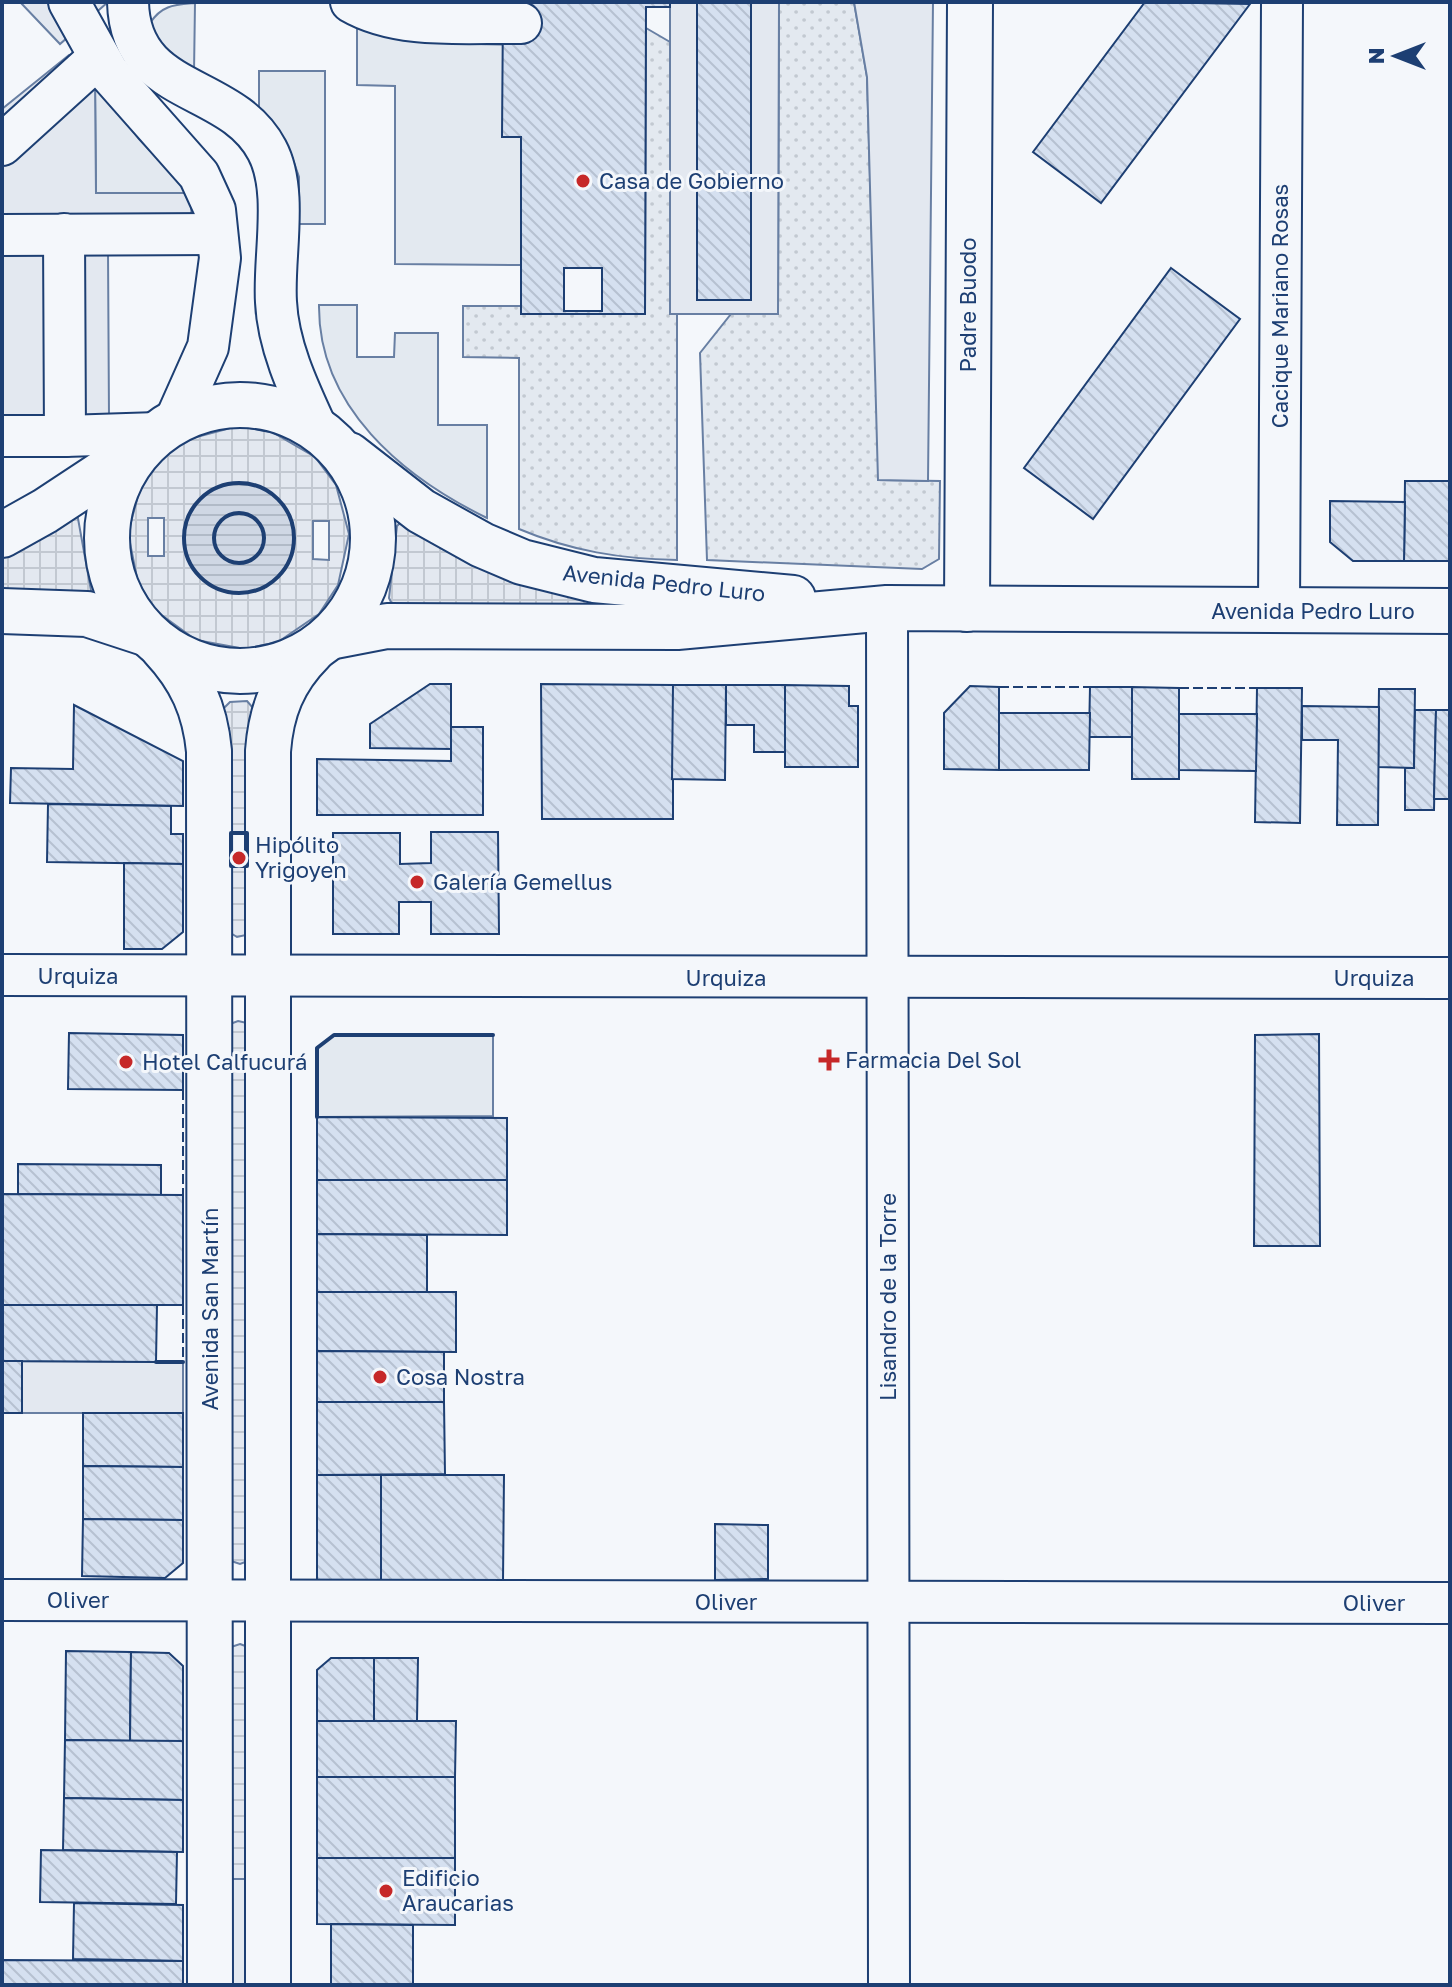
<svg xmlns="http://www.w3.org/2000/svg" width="1452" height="1987" font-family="'Golos Text',sans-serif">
	<defs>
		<pattern id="park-dots" width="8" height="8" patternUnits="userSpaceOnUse" patternTransform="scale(2)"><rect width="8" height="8" fill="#e3e9f0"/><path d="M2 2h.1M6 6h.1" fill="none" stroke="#c2c9d1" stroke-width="1.8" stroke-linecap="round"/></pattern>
		<pattern id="plaza-grid" width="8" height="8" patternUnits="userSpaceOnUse" patternTransform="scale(2)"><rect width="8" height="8" fill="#e3e8f0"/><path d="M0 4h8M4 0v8" fill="none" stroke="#c2c8d1"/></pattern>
		<pattern id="water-rules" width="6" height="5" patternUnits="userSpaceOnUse" patternTransform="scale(2)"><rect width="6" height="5" fill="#cfd7e4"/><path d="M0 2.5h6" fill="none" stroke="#b1bac7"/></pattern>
		<pattern id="building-back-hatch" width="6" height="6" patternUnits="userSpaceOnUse" patternTransform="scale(2)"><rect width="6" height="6" fill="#d5e0f0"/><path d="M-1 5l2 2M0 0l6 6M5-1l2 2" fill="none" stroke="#b6c1d1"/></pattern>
	</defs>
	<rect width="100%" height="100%" fill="#f4f7fb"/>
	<!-- green -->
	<g fill="#e3e9f0" stroke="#687fa3" stroke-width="2">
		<path d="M 195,3 L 194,73 L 165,62 L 150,23 C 162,5 174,5 195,3 Z"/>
		<path d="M 357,19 C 415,44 460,44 521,45 L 521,265 L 395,264 L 395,86 L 357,85 Z"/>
		<path d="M 259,71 L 325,71 L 325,224 L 299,224 L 299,177 L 291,154 L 259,112 Z"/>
		<path d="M 95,81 L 139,139 L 191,193 L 96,194 Z"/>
		<path d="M 319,305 L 357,305 L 357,357 L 394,357 L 395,333 L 438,333 L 438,425 L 487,425 L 487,518 C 403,477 318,407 319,305 Z"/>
		<path d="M 334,1035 L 493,1035 L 493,1116 L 317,1117 L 317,1048 Z"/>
		<rect x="225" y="1879" width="28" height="106"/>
	</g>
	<!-- park -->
	<g fill="url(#park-dots)" stroke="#687fa3" stroke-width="2">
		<path d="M 779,2 L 854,2 L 867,77 L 879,480 L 940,481 L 939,559 L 922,569 L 707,560 L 700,353 L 731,314 L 778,314 Z"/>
		<path d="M 646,28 L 670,42 L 670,313 L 677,314 L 677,560 C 621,559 571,551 519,529 L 519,358 L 463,357 L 463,306 L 521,306 L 521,314 L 645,314 Z"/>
	</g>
	<!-- parking -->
	<g fill="#e3e8f0" stroke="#687fa3" stroke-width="2">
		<path d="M 20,2 L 108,2 L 60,44 Z"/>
		<path d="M 670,2 L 779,2 L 778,314 L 670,314 Z"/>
		<path d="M 854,2 L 933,2 L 928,481 L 878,480 L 867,77 Z"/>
		<path d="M 69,55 L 95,81 L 96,193 L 191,193 L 192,250 L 108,251 L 109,417 L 2,452 L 2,109 Z"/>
		<path d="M 22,1361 L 183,1362 L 183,1413 L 22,1413 Z"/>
	</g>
	<!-- plaza -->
	<g fill="url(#plaza-grid)" stroke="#687fa3" stroke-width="2" fill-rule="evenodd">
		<path d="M 238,426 L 272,432 L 315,457 L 336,485 L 349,534 L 338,585 L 319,614 L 278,642 L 245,649 L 196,640 L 156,611 L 138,583 L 128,533 L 141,485 L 161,458 L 189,439 ZM 148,518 L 164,518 L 164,556 L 148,556 ZM 313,521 L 329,521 L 329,560 L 313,559 Z"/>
		<path d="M 77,513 L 92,596 L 2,595 L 2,548 Z"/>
		<path d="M 403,520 L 664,609 L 392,604 L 389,598 L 397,526 Z"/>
		<path d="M 247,701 L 254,709 L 246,935 L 237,937 L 229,932 L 224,708 L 230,702 ZM 247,833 L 247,866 L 231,866 L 231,834 Z"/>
		<path d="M 238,1021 L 247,1023 L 248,1561 L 240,1564 L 231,1561 L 230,1024 Z"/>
		<path d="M 240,1644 L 248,1647 L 253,1879 L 225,1879 L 231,1647 Z"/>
	</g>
	<!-- water -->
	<circle fill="url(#water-rules)" stroke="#687fa3" stroke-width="2" cx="239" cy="538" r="55"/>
	<!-- building -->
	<g fill="url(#building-back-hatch)" stroke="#1d3f73" stroke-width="2" fill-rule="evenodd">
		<path d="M 521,2 L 670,2 L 670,7 L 646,7 L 645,314 L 521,314 L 521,137 L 502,137 L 503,6 L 521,6 ZM 564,268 L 602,268 L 602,311 L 564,311 Z"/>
		<rect x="697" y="2" width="54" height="298"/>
		<path d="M 1145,2 L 1250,4 L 1101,203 L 1033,152 Z"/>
		<path d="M 1171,268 L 1240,319 L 1093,519 L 1024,468 Z"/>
		<path d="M 1405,481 L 1450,481 L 1450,561 L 1404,561 Z"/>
		<path d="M 1330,501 L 1405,502 L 1404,561 L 1353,561 L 1330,542 Z"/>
		<path d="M 430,684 L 451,684 L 451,749 L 370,748 L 370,724 Z"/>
		<path d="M 541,684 L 673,685 L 673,819 L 542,819 Z"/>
		<path d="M 673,685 L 726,685 L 725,780 L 672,779 Z"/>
		<path d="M 726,685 L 785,685 L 785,752 L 754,752 L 754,725 L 726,725 Z"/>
		<path d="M 785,685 L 849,686 L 849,706 L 858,706 L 858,767 L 785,767 Z"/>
		<path d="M 970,686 L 999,687 L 999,770 L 944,769 L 944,713 Z"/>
		<path d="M 1090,687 L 1132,687 L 1132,737 L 1089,737 Z"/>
		<path d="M 1132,687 L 1179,688 L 1179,779 L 1132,779 Z"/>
		<path d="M 1257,688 L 1302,688 L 1300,823 L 1255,822 Z"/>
		<path d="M 1379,689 L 1415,689 L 1414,768 L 1378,767 Z"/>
		<path d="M 74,705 L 183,761 L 183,806 L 10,803 L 11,768 L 73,769 Z"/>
		<path d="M 1302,706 L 1379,707 L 1378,825 L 1337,825 L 1338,740 L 1302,740 Z"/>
		<path d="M 1415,710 L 1436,710 L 1434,810 L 1405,810 L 1405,768 L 1414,768 Z"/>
		<path d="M 1436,710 L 1450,710 L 1450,799 L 1434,799 Z"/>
		<path d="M 999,713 L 1090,713 L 1089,770 L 999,770 Z"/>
		<path d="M 1179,714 L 1257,714 L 1256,771 L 1179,770 Z"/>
		<path d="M 451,727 L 483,727 L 483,815 L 317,815 L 317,759 L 451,761 Z"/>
		<path d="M 48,804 L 171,806 L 171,834 L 183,834 L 183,864 L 47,862 Z"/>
		<path d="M 431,832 L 498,832 L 499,934 L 431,934 L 431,902 L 399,902 L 399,934 L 333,934 L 333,833 L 400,833 L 400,864 L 431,863 Z"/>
		<path d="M 124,863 L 183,864 L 183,932 L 162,949 L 124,949 Z"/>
		<path d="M 69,1033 L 183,1035 L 183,1090 L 68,1089 Z"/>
		<path d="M 1319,1034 L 1320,1246 L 1254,1246 L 1255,1035 Z"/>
		<path d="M 317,1117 L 507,1118 L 507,1180 L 317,1180 Z"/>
		<path d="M 18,1164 L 161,1165 L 161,1195 L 18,1194 Z"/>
		<path d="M 317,1180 L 507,1180 L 507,1235 L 317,1234 Z"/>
		<path d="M 2,1194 L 183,1195 L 183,1305 L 2,1305 Z"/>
		<path d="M 317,1234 L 427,1235 L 427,1292 L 317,1292 Z"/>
		<path d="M 317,1292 L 456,1292 L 456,1352 L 317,1351 Z"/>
		<path d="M 2,1305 L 157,1305 L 156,1362 L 2,1361 Z"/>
		<path d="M 317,1351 L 444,1352 L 444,1402 L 317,1402 Z"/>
		<rect x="2" y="1361" width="20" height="52"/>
		<path d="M 317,1402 L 444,1402 L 445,1474 L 317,1475 Z"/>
		<path d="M 83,1413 L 183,1413 L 183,1467 L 83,1466 Z"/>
		<path d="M 83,1466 L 183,1467 L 183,1520 L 83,1519 Z"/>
		<rect x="317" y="1475" width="64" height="106"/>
		<path d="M 381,1475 L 504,1475 L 503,1582 L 381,1581 Z"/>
		<path d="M 83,1519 L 183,1520 L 183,1563 L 165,1578 L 82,1576 Z"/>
		<path d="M 715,1524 L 768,1525 L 768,1579 L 715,1580 Z"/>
		<path d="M 66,1651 L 131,1652 L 130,1741 L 65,1740 Z"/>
		<path d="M 131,1652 L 169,1653 L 183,1666 L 183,1741 L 130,1741 Z"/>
		<path d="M 331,1658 L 374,1658 L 374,1721 L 317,1721 L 317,1670 Z"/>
		<path d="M 374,1658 L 418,1658 L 417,1721 L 374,1721 Z"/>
		<path d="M 317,1721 L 456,1721 L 455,1777 L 317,1777 Z"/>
		<path d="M 65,1740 L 183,1741 L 183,1800 L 64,1798 Z"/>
		<rect x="317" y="1777" width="138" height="81"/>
		<path d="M 64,1798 L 183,1800 L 183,1852 L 63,1850 Z"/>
		<path d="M 41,1850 L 177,1852 L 176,1904 L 40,1902 Z"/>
		<path d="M 317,1858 L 455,1858 L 455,1925 L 317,1924 Z"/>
		<path d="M 74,1903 L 183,1905 L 183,1961 L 73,1959 Z"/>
		<path d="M 331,1924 L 413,1925 L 413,1985 L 331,1985 Z"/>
		<path d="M 2,1960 L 183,1961 L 183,1985 L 2,1985 Z"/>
	</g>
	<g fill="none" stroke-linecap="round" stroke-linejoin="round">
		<!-- minor casing -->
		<g stroke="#1d3f73" stroke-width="44">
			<g id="minor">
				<path d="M 69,2 L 108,72 L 199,175 L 215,210 L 220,258 L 208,347 L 175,421"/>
				<path d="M 128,2 C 130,98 231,81 267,150 C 289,191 273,257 276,302 C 278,346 299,390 317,429"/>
				<path d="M 351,2 C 399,30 467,22 521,23"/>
				<path d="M 2,145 L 99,57"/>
				<path d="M 2,235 L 217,234"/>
				<path d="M 2,436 L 65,436 L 64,234"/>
				<path d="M 65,436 L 158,433"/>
				<path d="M 887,608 L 889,1985"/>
				<path d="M 1279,611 L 1282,2"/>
				<path d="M 2,975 L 1450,978"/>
				<path d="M 2,1600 L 1450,1603"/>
			</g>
		</g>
		<!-- major casing -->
		<g stroke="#1d3f73" stroke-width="48">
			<g id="major">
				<circle cx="240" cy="538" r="133"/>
				<path d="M 349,455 L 421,511 L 482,545 L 522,562 L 594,580 L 793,598"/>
				<path d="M 2,535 L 45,511 L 133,453"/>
				<path d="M 967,609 L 970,2"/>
				<path d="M 2,611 L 87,614 L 145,633"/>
				<path d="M 330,637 L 387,626 L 677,627 L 887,608 L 1450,611"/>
				<path d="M 162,647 C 191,678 205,709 209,751 L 210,1985"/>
				<path d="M 268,1985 L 268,751 C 271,711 283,680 312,651"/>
			</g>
		</g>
		<!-- minor -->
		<use href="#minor" stroke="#f4f7fb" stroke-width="40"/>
		<!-- major -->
		<use href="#major" stroke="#f4f7fb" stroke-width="44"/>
		<!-- fence -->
		<g stroke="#1d3f73" stroke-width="2" stroke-dasharray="10 4" stroke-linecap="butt">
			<path d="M 999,687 L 1090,687"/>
			<path d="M 1179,688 L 1257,688"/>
			<path d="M 183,1090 L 183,1195"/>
			<path d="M 183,1305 L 183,1362"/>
		</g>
		<!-- wall -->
		<g stroke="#1d3f73" stroke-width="4">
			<circle cx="239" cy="538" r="55"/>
			<circle cx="239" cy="538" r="25"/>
			<rect x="231" y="833" width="16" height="33"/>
			<path d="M 317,1117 L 317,1048 L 334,1035 L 493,1035"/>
			<path d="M 156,1362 L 183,1362"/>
		</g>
	</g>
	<!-- markers -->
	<g fill="#c62828" stroke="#f4f7fb" stroke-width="3">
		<circle cx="583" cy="181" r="8"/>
		<circle cx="239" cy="858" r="8"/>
		<circle cx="417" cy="882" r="8"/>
		<path d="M825 1048h8v8h8v8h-8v8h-8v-8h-8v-8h8z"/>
		<circle cx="126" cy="1062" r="8"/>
		<circle cx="380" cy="1377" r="8"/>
		<circle cx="386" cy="1891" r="8"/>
	</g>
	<g text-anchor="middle" stroke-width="6" stroke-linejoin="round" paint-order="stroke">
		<!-- poi labels -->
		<g font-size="22" fill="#1d3f73" stroke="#f4f7fb" text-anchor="start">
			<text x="599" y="189">Casa de Gobierno</text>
			<text x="255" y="853">Hipólito<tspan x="255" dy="25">Yrigoyen</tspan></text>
			<text x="433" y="890">Galería Gemellus</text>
			<text x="845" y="1068">Farmacia Del Sol</text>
			<text x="142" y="1070">Hotel Calfucurá</text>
			<text x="396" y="1385">Cosa Nostra</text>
			<text x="402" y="1886">Edificio<tspan x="402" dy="25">Araucarias</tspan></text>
		</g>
		<!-- street labels -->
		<g font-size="22" fill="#1d3f73" stroke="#f4f7fb">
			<text transform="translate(968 305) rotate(-90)" y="8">Padre Buodo</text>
			<text transform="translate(1280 306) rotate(-90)" y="8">Cacique Mariano Rosas</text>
			<text transform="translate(664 583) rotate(6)" y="8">Avenida Pedro Luro</text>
			<text x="1313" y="619">Avenida Pedro Luro</text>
			<text x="78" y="984">Urquiza</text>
			<text x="726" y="986">Urquiza</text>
			<text x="1374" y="986">Urquiza</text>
			<text transform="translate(888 1297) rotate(-90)" y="8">Lisandro de la Torre</text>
			<text transform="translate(210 1309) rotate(-90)" y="8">Avenida San Martín</text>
			<text x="78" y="1608">Oliver</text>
			<text x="726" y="1610">Oliver</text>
			<text x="1374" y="1611">Oliver</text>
		</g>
	</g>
	<!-- border -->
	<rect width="1452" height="1987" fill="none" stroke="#1d3f73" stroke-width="8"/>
	<!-- north arrow -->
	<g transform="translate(1396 56) rotate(270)" stroke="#f4f7fb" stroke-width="6" paint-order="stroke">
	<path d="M0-6L14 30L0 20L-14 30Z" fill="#1d3f73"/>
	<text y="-12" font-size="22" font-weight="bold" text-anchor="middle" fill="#1d3f73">N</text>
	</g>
</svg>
